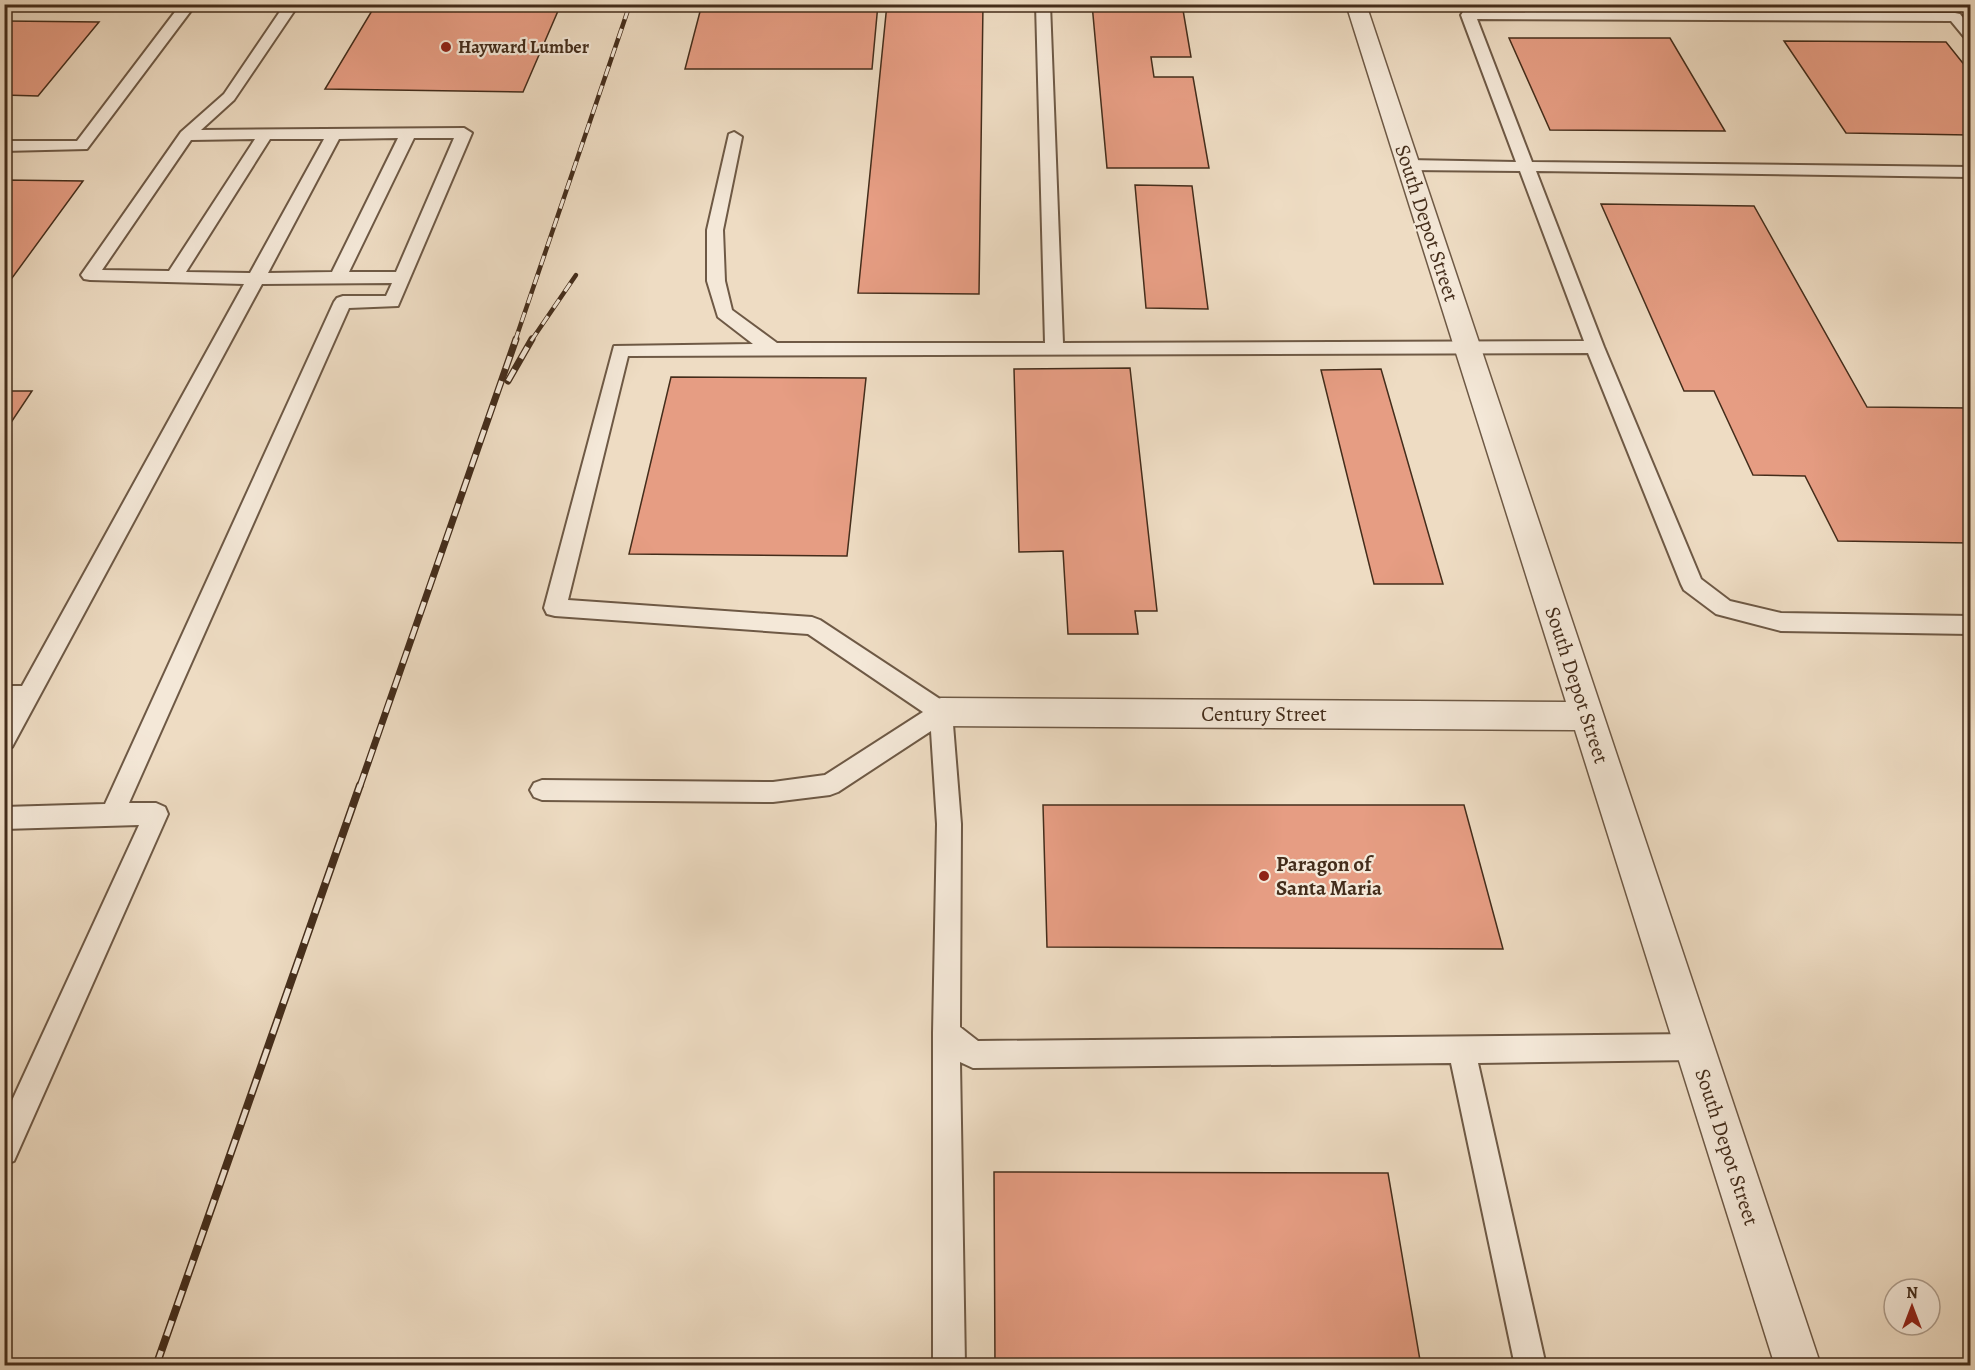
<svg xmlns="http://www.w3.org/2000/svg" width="1975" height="1370" font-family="Alegreya,serif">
	<rect width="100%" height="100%" fill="#eedcc3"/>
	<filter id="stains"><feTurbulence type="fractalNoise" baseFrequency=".00333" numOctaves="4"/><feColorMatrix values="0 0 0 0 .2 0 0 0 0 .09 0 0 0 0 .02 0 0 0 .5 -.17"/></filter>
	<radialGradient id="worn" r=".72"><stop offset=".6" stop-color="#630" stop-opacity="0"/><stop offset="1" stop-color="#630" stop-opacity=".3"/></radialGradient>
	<!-- building -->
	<g fill="#e69d83" stroke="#442d1b" stroke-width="1.5">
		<path d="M 376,4 L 561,4 L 523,92 L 325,89 Z"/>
		<path d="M 702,4 L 878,4 L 872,69 L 685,69 Z"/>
		<path d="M 887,4 L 983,4 L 979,294 L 858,293 Z"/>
		<path d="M 1092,4 L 1182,4 L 1191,57 L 1151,57 L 1154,77 L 1193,77 L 1209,168 L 1107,168 Z"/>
		<path d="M 4,21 L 5,21 L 99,22 L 38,96 L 4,95 Z"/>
		<path d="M 1509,38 L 1670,38 L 1725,131 L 1550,130 Z"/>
		<path d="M 1784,41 L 1946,42 L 1970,72 L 1970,135 L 1846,133 Z"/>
		<path d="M 4,180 L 83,181 L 4,289 Z"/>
		<path d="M 1135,185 L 1192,186 L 1208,309 L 1146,308 Z"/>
		<path d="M 1601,204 L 1754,206 L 1867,407 L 1970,408 L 1970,543 L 1838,541 L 1805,476 L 1753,475 L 1714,391 L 1684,391 Z"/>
		<path d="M 1130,368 L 1157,611 L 1135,611 L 1138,634 L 1068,634 L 1063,551 L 1019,552 L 1014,369 Z"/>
		<path d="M 1381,369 L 1443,584 L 1374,584 L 1321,370 Z"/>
		<path d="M 671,377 L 866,378 L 847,556 L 629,554 Z"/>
		<path d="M 4,391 L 32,391 L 4,433 Z"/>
		<path d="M 1043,805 L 1464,805 L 1503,949 L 1047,947 Z"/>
		<path d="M 994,1172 L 1388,1173 L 1421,1366 L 995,1366 Z"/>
	</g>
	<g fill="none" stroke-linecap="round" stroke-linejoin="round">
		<!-- service casing -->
		<g stroke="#6e5945" stroke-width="4">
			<g id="service">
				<path d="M 181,4 L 196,4 L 87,149 L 4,151 L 4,141 L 77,141 Z"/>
				<path d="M 285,4 L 299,4 L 234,100 L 201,130 L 464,128 L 472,133 L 398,306 L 349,308 L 129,803 L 156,803 L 165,807 L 168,814 L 14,1161 L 4,1165 L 4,1118 L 139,825 L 4,829 L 4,807 L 105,804 L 334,302 L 337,298 L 343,296 L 386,296 L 392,283 L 262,284 L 12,747 L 4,750 L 4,717 L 12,704 L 4,704 L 4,686 L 22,686 L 244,284 L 90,280 L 84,279 L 81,275 L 181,132 L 224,94 ZM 398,138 L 332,272 L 268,273 L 339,139 ZM 414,138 L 454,138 L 396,272 L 349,272 ZM 255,139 L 169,271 L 102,270 L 191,140 ZM 270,139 L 324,139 L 250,273 L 186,272 Z"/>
				<path d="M 1036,4 L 1050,4 L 1063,343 L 1584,341 L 1520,171 L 1408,170 L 1400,165 L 1408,160 L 1516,162 L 1461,15 L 1463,12 L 1955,13 L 1960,14 L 1970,27 L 1970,39 L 1965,38 L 1951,21 L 1477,19 L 1532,162 L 1970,167 L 1970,177 L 1536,171 L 1604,347 L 1701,579 L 1730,601 L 1781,613 L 1970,616 L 1970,634 L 1781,631 L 1716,614 L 1684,590 L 1681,584 L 1588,353 L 628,356 L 568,600 L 812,617 L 820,620 L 949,705 L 952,712 L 961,824 L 960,1027 L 978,1041 L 1694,1034 L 1704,1038 L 1708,1047 L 1704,1056 L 1694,1060 L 1478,1063 L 1546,1366 L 1515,1366 L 1451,1063 L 973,1068 L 960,1062 L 965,1366 L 933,1366 L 933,1033 L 937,824 L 931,731 L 838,792 L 830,795 L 773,802 L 542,800 L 534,797 L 530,790 L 534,783 L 542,780 L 773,782 L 825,775 L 923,712 L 808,634 L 555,616 L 547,614 L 544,608 L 614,346 L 753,344 L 718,317 L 707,281 L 707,230 L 729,134 L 734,132 L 742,137 L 723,230 L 725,281 L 732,310 L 777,343 L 1045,343 Z"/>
			</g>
		</g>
		<!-- minor casing -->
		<g stroke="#6e5945" stroke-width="3">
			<path id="minor" d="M 1346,4 L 1366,4 L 1821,1366 L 1775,1366 L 1575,730 L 941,726 L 929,722 L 924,712 L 929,702 L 941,698 L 1566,702 Z"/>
		</g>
		<!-- service -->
		<use href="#service" fill="#f4e8d8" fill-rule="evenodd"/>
		<!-- minor -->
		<use href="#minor" fill="#f4e8d8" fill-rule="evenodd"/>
		<!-- rail-far2 casing -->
		<g stroke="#442d1b" stroke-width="4.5">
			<g id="rail-far2">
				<path d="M 515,341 L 630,4"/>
				<path d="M 531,341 L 576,275"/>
			</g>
		</g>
		<!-- rail-far1 casing -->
		<g stroke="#442d1b" stroke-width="7">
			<g id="rail-far1">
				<path d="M 508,381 L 532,339"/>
				<path d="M 360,786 L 516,339"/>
			</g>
		</g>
		<!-- rail casing -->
		<g stroke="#442d1b" stroke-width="8">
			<path id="rail" d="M 156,1366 L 360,785"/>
		</g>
		<!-- rail-far2 -->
		<use href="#rail-far2" stroke="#f4e8d8" stroke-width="3" stroke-dasharray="10" stroke-linecap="butt"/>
		<!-- rail-far1 -->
		<use href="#rail-far1" stroke="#f4e8d8" stroke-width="4.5" stroke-dasharray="13" stroke-linecap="butt"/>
		<!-- rail -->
		<use href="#rail" stroke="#f4e8d8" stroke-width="5" stroke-dasharray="16" stroke-linecap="butt"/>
	</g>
	<!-- markers -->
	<g fill="#8f2418" stroke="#f4e8d8" stroke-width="2">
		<circle cx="446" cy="47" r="6"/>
		<circle cx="1264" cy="876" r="6"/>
	</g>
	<g text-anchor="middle" stroke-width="4.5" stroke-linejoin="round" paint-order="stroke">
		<!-- far-poi labels -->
		<g font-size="18" font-weight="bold" fill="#442d1b" stroke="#f4e8d8" text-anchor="start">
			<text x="458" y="53">Hayward Lumber</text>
		</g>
		<!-- street labels -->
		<g font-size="21" fill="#442d1b" stroke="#f4e8d8">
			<text transform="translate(1427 223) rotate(72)" y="7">South Depot Street</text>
			<text transform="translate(1577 685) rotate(72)" y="7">South Depot Street</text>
			<text x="1264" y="721">Century Street</text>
			<text transform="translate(1727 1147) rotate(72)" y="7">South Depot Street</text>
		</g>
		<!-- poi labels -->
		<g font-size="21" font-weight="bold" fill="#442d1b" stroke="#f4e8d8" text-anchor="start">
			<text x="1276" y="871">Paragon of<tspan x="1276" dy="24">Santa Maria</tspan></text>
		</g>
	</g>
	<!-- margin -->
	<rect width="1975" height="1370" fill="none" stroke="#eedcc3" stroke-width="24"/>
	<rect x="6" y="6" width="1963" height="1358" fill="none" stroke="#442d1b" stroke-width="3"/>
	<rect x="12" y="12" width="1951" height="1346" fill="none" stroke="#442d1b" stroke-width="1.5"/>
	<!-- north arrow -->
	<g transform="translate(1912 1307)"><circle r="28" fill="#f4e8d8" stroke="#ae9d8c" stroke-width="1.5"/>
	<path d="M0-4.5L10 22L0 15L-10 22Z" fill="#8f2418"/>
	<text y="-9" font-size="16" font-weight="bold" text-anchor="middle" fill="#442d1b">N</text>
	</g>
	<rect width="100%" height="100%" filter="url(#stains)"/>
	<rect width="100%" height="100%" fill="url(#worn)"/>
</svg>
